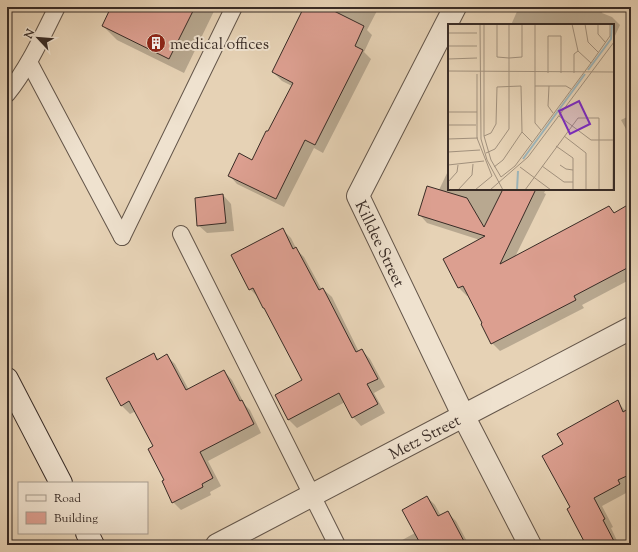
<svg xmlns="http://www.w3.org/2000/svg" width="638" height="552" font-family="'Sorts Mill Goudy',serif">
	<rect width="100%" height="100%" fill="#e6d2b5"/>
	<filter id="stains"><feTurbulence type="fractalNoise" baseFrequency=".005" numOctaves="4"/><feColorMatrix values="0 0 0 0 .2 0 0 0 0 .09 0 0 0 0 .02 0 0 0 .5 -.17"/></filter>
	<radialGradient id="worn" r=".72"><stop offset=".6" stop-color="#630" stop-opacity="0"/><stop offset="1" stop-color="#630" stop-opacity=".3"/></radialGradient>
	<!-- shadow -->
	<g fill="#0003">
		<path d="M 112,7 L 216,7 L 184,73 L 117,40 L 103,26 Z"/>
		<path d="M 291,7 L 379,7 L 367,30 L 372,35 L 364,52 L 371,59 L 323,153 L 314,148 L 284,207 L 237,184 L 229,175 L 253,161 L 292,86 L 282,81 L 273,72 L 302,13 Z"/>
		<path d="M 519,7 L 605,7 L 602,13 L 612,17 L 620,25 L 613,40 L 613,25 L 511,25 Z"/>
		<path d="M 631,115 L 631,138 L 621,120 Z"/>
		<path d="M 449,169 L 449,189 L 546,189 L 544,193 L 546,194 L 515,257 L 609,207 L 615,213 L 631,204 L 631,279 L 582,305 L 584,308 L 500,351 L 492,343 L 484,324 L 469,295 L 467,296 L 459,288 L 444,259 L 480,240 L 427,223 L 419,214 L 439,190 Z"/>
		<path d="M 223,195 L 231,204 L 234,231 L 207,233 L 198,225 Z"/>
		<path d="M 282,229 L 291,238 L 297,250 L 304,257 L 322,290 L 323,289 L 332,297 L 359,352 L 362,350 L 370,359 L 385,387 L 374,393 L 385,413 L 361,426 L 353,417 L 345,402 L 297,428 L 289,420 L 276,395 L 304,381 L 259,298 L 250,289 Z"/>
		<path d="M 154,354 L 159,360 L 167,356 L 175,364 L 189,390 L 224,371 L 232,380 L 245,405 L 250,410 L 261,433 L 208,461 L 221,486 L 210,492 L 211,495 L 181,510 L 173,502 L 154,446 L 136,411 L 130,414 L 122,406 L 107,379 Z"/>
		<path d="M 617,402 L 626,411 L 631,409 L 631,486 L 626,489 L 628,492 L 602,506 L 613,527 L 611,528 L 619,545 L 587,545 L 571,508 L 564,445 Z"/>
		<path d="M 427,497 L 435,505 L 441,516 L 447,512 L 456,521 L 469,545 L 393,545 L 415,533 Z"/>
	</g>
	<!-- building -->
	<g fill="#dc9f90" stroke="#392c26">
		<path d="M 111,7 L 195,7 L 169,59 L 102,26 Z"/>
		<path d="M 304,7 L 326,7 L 364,26 L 355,46 L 363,50 L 315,145 L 305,140 L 276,199 L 228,176 L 239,153 L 252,160 L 266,131 L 268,131 L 293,83 L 272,72 Z"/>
		<path d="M 427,186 L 467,198 L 484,227 L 503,189 L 536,189 L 500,264 L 609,206 L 614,213 L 631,203 L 631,266 L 574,296 L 576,300 L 491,344 L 481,324 L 482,323 L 463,286 L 458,288 L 443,259 L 485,236 L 418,215 Z"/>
		<path d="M 223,194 L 226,223 L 197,226 L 195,198 Z"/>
		<path d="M 283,228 L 293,249 L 296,247 L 319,290 L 323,288 L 356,352 L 362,349 L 378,379 L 367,384 L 378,404 L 352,418 L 339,393 L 288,420 L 275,395 L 302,380 L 264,308 L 263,308 L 253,288 L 249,290 L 231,255 Z"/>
		<path d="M 154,353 L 157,360 L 167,354 L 186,390 L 224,370 L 240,401 L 242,400 L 254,424 L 200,452 L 213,478 L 202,484 L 203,487 L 172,503 L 162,481 L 164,480 L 148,449 L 153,446 L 129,401 L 121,406 L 106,378 Z"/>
		<path d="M 618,400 L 623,412 L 631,407 L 631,474 L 618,480 L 620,484 L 594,498 L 605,519 L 603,520 L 616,545 L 586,545 L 567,509 L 570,507 L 542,456 L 563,444 L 557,434 Z"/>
		<path d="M 427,496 L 438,516 L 448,511 L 466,545 L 421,545 L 402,510 Z"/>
	</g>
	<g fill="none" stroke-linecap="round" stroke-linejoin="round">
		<!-- lane casing -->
		<g stroke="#64564a" stroke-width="18">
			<g id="lane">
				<path d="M 29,62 L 122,237"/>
				<path d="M 7,94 C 28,68 42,37 57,7"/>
				<path d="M 181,234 L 337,545"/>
				<path d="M 122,237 L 234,7"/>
			</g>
		</g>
		<!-- street casing -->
		<g stroke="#64564a" stroke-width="24">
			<g id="street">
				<path id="s1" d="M 455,7 L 358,196 L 464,417 L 530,545"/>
				<path id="s2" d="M 217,545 L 631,328"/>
			</g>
		</g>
		<!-- secondary casing -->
		<g stroke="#392c26" stroke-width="24">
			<g id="secondary">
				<path d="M 7,379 L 61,483"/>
				<path d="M 87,533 L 93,545"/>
			</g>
		</g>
		<!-- lane -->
		<use href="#lane" stroke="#efe2cf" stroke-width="16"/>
		<!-- street -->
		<use href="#street" stroke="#efe2cf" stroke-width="22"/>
		<!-- secondary -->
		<use href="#secondary" stroke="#efe2cf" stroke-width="22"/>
	</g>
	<!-- icons -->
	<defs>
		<g id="building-disc" transform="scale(1)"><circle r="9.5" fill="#8f2418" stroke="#efe2cf"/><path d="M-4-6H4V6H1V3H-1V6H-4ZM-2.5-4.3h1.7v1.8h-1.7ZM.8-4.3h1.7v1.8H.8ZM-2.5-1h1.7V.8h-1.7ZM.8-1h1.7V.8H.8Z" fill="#fff"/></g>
	</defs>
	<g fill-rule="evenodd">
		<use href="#building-disc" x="156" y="43"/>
	</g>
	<g text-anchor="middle" stroke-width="4" stroke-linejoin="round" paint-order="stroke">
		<!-- poi labels -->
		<g font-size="16" fill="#392c26" stroke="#efe2cf" text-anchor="start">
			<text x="170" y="49">medical offices</text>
		</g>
		<!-- street labels -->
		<g font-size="16" fill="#392c26" stroke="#efe2cf">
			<text dy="6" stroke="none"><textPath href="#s1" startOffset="265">Killdee Street</textPath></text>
			<text dy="6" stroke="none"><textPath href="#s2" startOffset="234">Metz Street</textPath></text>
		</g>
	</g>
	<!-- overview -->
	<g transform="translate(448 24)">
		<rect width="166" height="166" fill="#e6d2b5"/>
		<path fill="none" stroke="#9cb4b9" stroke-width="2" d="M 140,46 L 163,15 L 164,0M 75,135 L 137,50M 69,166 L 70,147"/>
		<path fill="none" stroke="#a1907c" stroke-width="1" d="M 32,0 L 33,115 L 39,136 L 55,166M 36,0 L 36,112 L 43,136 L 53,153 L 67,142 L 143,39 L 162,12 L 162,0M 49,0 L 49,33 L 61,34 L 74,33 L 74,0M 87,0 L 87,99 L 93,106M 124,0 L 130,27 L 143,39M 137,0 L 140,18 L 150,28M 150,0 L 150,10 L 157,18M 0,9 L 29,9M 0,22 L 29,22M 0,35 L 29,34M 0,47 L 166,48M 100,49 L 100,12 L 113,12 L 113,49M 126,49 L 126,30 L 130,27M 87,62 L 118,62 L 123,65M 101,62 L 100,82 L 105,89M 0,88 L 29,88M 111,92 L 143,116 L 166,116M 0,101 L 28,101M 74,108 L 84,118M 36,112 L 43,109 L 48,100 L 49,63 L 73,62 L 74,108 L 55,136 L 46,143M 116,112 L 138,129 L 138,166M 0,115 L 30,114M 108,122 L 125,134 L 125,166M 0,128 L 32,126M 38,129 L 47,125 L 61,105 L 61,0M 0,141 L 36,137M 112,141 L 118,145 L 125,146M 94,142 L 116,158 L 125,158M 72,143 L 103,166M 0,158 L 9,148 L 10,141M 10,166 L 24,151 L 25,140M 27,166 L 44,152 L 29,114 L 29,50M 42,166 L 80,133 L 166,18M 77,166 L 130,94 L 151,94 L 151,166M 165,166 L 166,22"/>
		<path fill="#7b2cbf" fill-opacity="0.15" stroke="#7b2cbf" stroke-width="2" d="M 131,77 L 142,100 L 122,110 L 111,87 Z"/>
		<rect width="166" height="166" fill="none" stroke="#392c26" stroke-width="2"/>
	</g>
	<!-- margin -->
	<rect width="638" height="552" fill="none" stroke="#e6d2b5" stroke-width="24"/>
	<rect x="8" y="8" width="622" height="536" fill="none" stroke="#392c26" stroke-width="2"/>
	<rect x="12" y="12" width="614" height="528" fill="none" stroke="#392c26"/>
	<!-- legend -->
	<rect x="18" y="482" width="130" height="52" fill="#efe2cf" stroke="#a6998b"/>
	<rect x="26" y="495" width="20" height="6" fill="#efe2cf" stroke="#a6998b"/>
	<text x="54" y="502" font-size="12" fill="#392c26">Road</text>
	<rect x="26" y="512" width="20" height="12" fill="#dc9f90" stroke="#a6998b"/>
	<text x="54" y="522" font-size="12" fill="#392c26">Building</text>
	<!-- north arrow -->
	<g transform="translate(38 38) rotate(296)" stroke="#efe2cf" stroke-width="3" paint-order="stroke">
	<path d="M0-3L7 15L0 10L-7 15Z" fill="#392c26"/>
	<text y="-6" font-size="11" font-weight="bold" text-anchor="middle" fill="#392c26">N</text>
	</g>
	<rect width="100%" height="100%" filter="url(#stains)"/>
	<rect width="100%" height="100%" fill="url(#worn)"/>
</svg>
